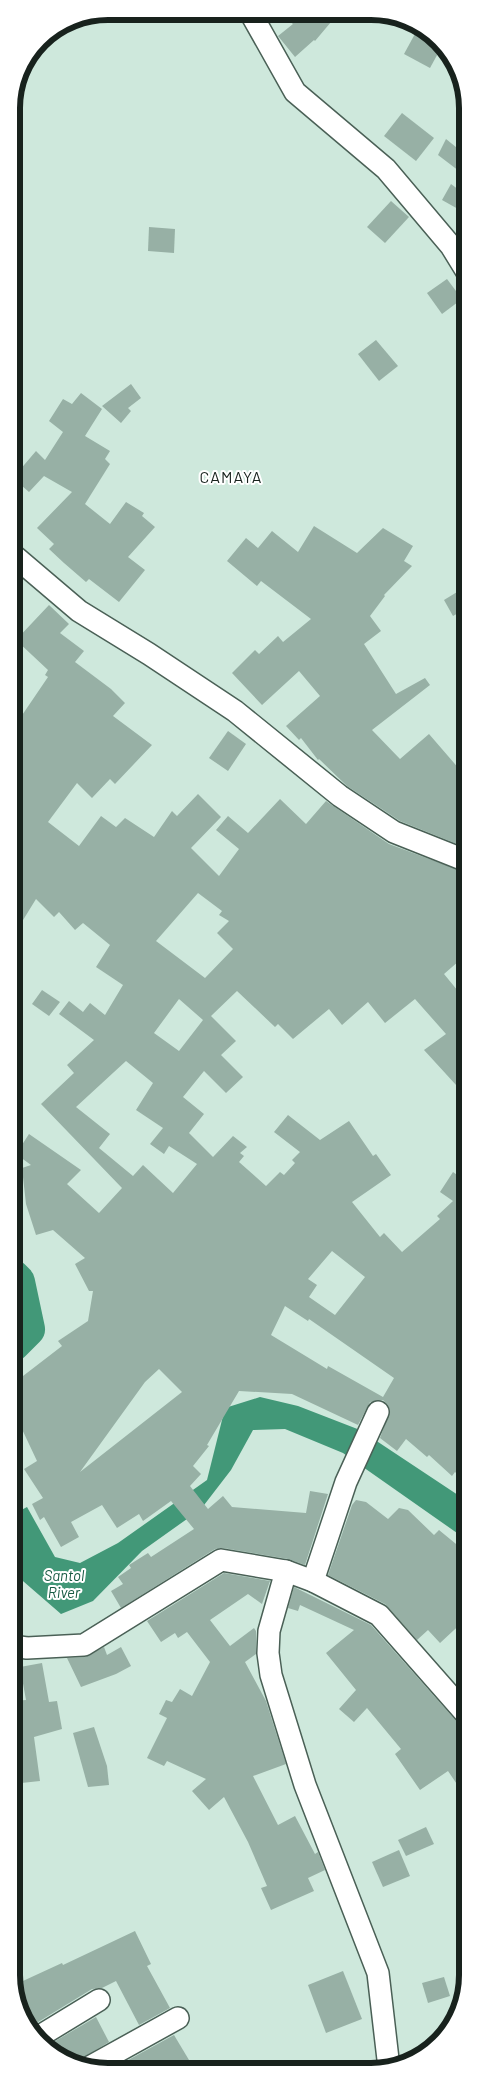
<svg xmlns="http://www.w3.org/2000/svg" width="479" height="2083" font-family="Barlow,sans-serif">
	<rect width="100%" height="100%" fill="#cee8dc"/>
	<!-- water -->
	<path fill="#429878" d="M 260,1397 L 298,1406 L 360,1430 L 467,1501 L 467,1540 L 343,1453 L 285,1429 L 253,1430 L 231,1470 L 201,1509 L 142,1551 L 93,1601 L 61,1614 L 16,1575 L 12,1565 L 12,1515 L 27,1507 L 55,1557 L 80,1563 L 118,1543 L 207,1480 L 225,1408 Z"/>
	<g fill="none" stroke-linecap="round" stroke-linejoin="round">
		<!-- river -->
		<path stroke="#429878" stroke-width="36" d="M 12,1277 L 17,1282 L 27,1329 L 12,1344"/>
	</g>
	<!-- building -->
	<g fill="#97b0a5" fill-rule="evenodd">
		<path d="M 279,12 L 318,13 L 331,22 L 315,41 L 314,40 L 295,57 L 278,36 L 293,24 Z"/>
		<path d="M 416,32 L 442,46 L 430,68 L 404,54 Z"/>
		<path d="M 402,113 L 434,138 L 416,161 L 384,136 Z"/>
		<path d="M 446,139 L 467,156 L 467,161 L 459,171 L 438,155 Z"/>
		<path d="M 451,184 L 467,196 L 467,214 L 442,200 Z"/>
		<path d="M 391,201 L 409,217 L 385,243 L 367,227 Z"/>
		<path d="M 149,227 L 175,229 L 174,253 L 148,251 Z"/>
		<path d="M 447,279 L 462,299 L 442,314 L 427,293 Z"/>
		<path d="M 376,340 L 398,366 L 379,381 L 358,354 Z"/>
		<path d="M 131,384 L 141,398 L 128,408 L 131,411 L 121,423 L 102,406 Z"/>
		<path d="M 81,393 L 102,409 L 85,436 L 110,451 L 105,459 L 110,464 L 85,504 L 110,524 L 126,502 L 144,513 L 142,516 L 155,527 L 128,557 L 145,570 L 119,602 L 89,579 L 86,582 L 64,563 L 49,549 L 54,544 L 37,528 L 72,492 L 44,476 L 29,492 L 13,478 L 36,451 L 45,460 L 63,432 L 49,421 L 63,399 L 72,404 Z"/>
		<path d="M 314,526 L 357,553 L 383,528 L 413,546 L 404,561 L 412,566 L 384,595 L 385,596 L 370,616 L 381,631 L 364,644 L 396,694 L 425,678 L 430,685 L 372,730 L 400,759 L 429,734 L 467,778 L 467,848 L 400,821 L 347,786 L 319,759 L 318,760 L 301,738 L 299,740 L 286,726 L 320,696 L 299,671 L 262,705 L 232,673 L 255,650 L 259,654 L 278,636 L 283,642 L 311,619 L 261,581 L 257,586 L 227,561 L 246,538 L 258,548 L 272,531 L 298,552 Z"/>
		<path d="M 462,589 L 467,598 L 467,608 L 453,616 L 444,600 Z"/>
		<path d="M 49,605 L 69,624 L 60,633 L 84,651 L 75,662 L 111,689 L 125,703 L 113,716 L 152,745 L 115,784 L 110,779 L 92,798 L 77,783 L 48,822 L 79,846 L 101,816 L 116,827 L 125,818 L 154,837 L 172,811 L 177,816 L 198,794 L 221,817 L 191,848 L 219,876 L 239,849 L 216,830 L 228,816 L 248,833 L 280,799 L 306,824 L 326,801 L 389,844 L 467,873 L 467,954 L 444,974 L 467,1002 L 467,1097 L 424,1050 L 446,1034 L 415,999 L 385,1023 L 368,1002 L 342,1025 L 329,1009 L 293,1039 L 278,1024 L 275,1027 L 237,991 L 211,1016 L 236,1041 L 221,1055 L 243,1077 L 226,1093 L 204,1071 L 183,1097 L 204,1114 L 189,1133 L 213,1157 L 233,1136 L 247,1147 L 240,1153 L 244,1156 L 239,1162 L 266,1186 L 280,1172 L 284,1175 L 295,1163 L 292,1160 L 300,1152 L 274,1132 L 288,1115 L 320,1140 L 349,1121 L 373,1156 L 376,1154 L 391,1175 L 352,1202 L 380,1237 L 384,1233 L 402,1252 L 440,1219 L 437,1216 L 453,1201 L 440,1192 L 453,1172 L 467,1182 L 467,1483 L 455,1472 L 452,1476 L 429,1455 L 427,1457 L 406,1439 L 397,1451 L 380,1438 L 390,1411 L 388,1405 L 383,1400 L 370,1402 L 358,1425 L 292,1394 L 239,1391 L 207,1445 L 209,1446 L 193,1466 L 201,1474 L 190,1486 L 208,1509 L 223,1496 L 232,1507 L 306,1513 L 310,1491 L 328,1494 L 305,1565 L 288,1559 L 223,1548 L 215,1549 L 121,1608 L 111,1591 L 123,1584 L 118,1577 L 131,1568 L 129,1565 L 148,1553 L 151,1557 L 194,1529 L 171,1501 L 143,1521 L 139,1514 L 117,1528 L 102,1505 L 71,1522 L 79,1537 L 61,1547 L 44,1517 L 40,1520 L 32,1504 L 43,1498 L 24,1469 L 37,1461 L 12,1408 L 12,1358 L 23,1376 L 62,1346 L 58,1341 L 88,1321 L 93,1291 L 89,1291 L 75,1264 L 85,1258 L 53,1230 L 36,1235 L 26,1204 L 22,1168 L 31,1165 L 16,1154 L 29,1134 L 81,1170 L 67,1184 L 99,1213 L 122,1188 L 41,1104 L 74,1073 L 67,1065 L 94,1040 L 59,1014 L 69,1001 L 83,1012 L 90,1003 L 105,1015 L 123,985 L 96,967 L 110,945 L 83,923 L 75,930 L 59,912 L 54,917 L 36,899 L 12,938 L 12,730 L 48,677 L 45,675 L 48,670 L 16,640 ZM 198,893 L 222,911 L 219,915 L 229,921 L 217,933 L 233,949 L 205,978 L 156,941 ZM 179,999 L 203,1020 L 179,1051 L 154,1033 ZM 126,1061 L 153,1083 L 136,1110 L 163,1128 L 150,1144 L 164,1154 L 169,1146 L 197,1164 L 173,1193 L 143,1165 L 133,1176 L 99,1148 L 110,1134 L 76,1107 ZM 332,1251 L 365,1277 L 335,1315 L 309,1297 L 317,1285 L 308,1279 ZM 285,1306 L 308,1321 L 309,1319 L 394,1378 L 383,1397 L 328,1366 L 327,1369 L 271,1335 ZM 159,1369 L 182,1392 L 80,1472 L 145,1382 Z"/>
		<path d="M 228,731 L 246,744 L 228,771 L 209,758 Z"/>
		<path d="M 42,990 L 60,1002 L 49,1016 L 32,1004 Z"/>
		<path d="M 356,1500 L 366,1502 L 388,1519 L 399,1508 L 408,1510 L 434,1535 L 439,1530 L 467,1553 L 467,1618 L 440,1643 L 428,1630 L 417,1640 L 385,1604 L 328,1575 L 352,1505 Z"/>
		<path d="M 224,1573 L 270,1581 L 262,1604 L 248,1594 L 210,1620 L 230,1646 L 254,1628 L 256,1631 L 256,1654 L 245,1662 L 266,1701 L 286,1764 L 253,1776 L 278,1825 L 295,1816 L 315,1854 L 318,1852 L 325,1870 L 308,1878 L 314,1891 L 271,1910 L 261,1888 L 267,1886 L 248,1842 L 224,1797 L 209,1810 L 192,1791 L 206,1779 L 167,1761 L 164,1766 L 147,1758 L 167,1718 L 159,1714 L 166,1700 L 172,1702 L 180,1689 L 192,1696 L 210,1662 L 187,1632 L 178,1638 L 175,1633 L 161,1642 L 147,1621 Z"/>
		<path d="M 294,1587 L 371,1625 L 458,1723 L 467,1727 L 467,1799 L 448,1771 L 420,1790 L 395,1754 L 401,1749 L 367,1708 L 354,1722 L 339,1709 L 356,1690 L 326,1653 L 354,1630 L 300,1605 L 298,1611 L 288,1608 Z"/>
		<path d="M 104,1647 L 107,1655 L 121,1647 L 131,1666 L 116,1674 L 81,1687 L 67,1658 L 85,1657 Z"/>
		<path d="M 42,1663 L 49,1702 L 57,1701 L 62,1729 L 34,1737 L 40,1781 L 12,1784 L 12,1701 L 26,1700 L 20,1667 Z"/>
		<path d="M 94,1727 L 107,1766 L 109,1785 L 88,1787 L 73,1733 Z"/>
		<path d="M 426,1827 L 434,1844 L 406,1856 L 398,1840 Z"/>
		<path d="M 399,1850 L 410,1876 L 383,1887 L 372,1862 Z"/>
		<path d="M 135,1931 L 151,1964 L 147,1966 L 170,2008 L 139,2025 L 116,1981 L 102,1988 L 92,1989 L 30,2027 L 12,1986 L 62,1963 L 63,1965 Z"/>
		<path d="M 343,1971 L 362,2019 L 326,2033 L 308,1985 Z"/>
		<path d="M 444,1977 L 450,1996 L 428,2003 L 422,1983 Z"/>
		<path d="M 96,2017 L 109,2042 L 76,2062 L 47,2046 Z"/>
		<path d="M 174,2035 L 195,2070 L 110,2070 Z"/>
	</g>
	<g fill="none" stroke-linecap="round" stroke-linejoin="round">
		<!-- street casing -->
		<g stroke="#4a6056" stroke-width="24">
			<g id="street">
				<path d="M 250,12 L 295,92 L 386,169 L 451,246 L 467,272"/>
				<path d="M 12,554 L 79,611 L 149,654 L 235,711 L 340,796 L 394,832 L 467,861"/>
				<path d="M 286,1571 L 269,1631 L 268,1653 L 271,1675 L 305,1785 L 378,1973 L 389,2068"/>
				<path d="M 313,1581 L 346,1482 L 378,1412"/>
				<path d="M 12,1646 L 27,1648 L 84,1645 L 221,1560 L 286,1571 L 313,1581 L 379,1615 L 467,1715"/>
				<path d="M 35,2039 L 99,2000"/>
				<path d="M 86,2069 L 178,2018"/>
			</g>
		</g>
		<!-- street -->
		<use href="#street" stroke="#fff" stroke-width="21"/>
	</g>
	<g text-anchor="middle" stroke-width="4" stroke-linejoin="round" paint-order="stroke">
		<!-- water labels -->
		<g font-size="15" font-style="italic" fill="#185b44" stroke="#fff">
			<text x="64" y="1581">Santol<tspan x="64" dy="17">River</tspan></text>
		</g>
		<!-- quarter labels -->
		<g font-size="16" letter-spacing="1" fill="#18221d" stroke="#fff">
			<text x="231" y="483">CAMAYA</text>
		</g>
	</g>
	<!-- crop -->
	<path d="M0 0H479V2083H0ZM108 20H371A88 88 0 0 1 459 108V1975A88 88 0 0 1 371 2063H108A88 88 0 0 1 20 1975V108A88 88 0 0 1 108 20Z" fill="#fff" fill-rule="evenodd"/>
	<path fill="none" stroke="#18221d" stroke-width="6" d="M108 20H371A88 88 0 0 1 459 108V1975A88 88 0 0 1 371 2063H108A88 88 0 0 1 20 1975V108A88 88 0 0 1 108 20Z"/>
</svg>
